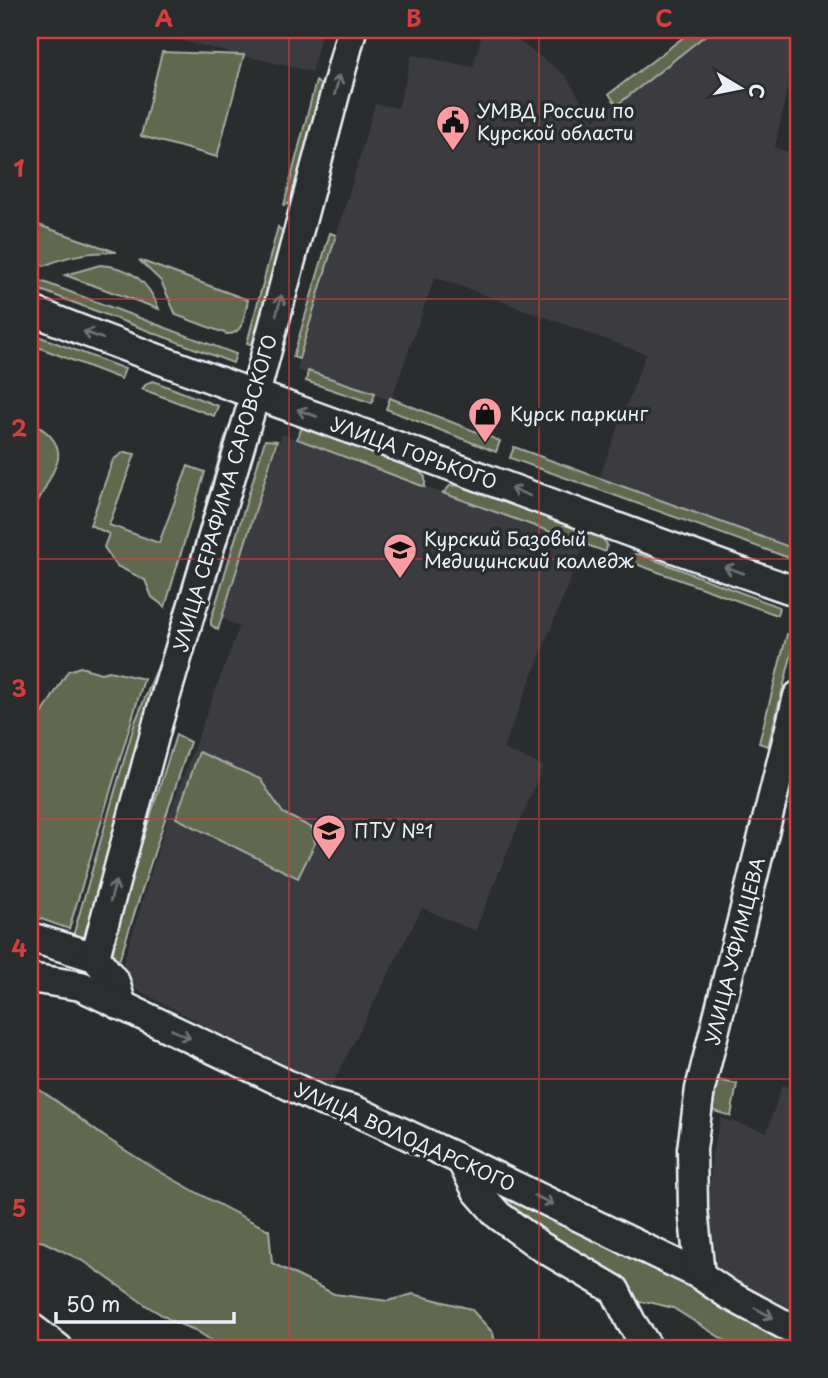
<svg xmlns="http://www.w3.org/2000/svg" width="828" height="1378" font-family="'Playpen Sans',sans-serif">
	<rect width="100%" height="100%" fill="#2a2d2e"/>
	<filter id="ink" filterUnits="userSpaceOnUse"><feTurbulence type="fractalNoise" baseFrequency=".0143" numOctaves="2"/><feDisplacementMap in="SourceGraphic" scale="14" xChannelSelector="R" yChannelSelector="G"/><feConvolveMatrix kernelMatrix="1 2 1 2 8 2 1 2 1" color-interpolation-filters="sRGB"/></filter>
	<g filter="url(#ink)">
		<!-- built -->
		<g fill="#3b3a40">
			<path d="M 135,30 L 322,30 L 312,72 Z"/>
			<path d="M 451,30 L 497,30 L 519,41 L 565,75 L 594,120 L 708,30 L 760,30 L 797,41 L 775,148 L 798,154 L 798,554 L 597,483 L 646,354 L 435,277 L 391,400 L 297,370 L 375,104 L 398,108 L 412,55 L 473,67 L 481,37 Z"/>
			<path d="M 282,434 L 584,545 L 503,749 L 543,766 L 475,931 L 422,908 L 329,1091 L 118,980 L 169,814 L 239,627 L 218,616 Z"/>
			<path d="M 782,1085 L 798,1091 L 798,1347 L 700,1293 L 711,1268 L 708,1211 L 712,1153 L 721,1118 L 767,1132 Z"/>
		</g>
		<!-- green -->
		<g fill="#61674e" stroke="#a4aca3" stroke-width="2">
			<path d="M 693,30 L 712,30 L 617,105 L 609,94 Z"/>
			<path d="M 162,52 L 244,55 L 217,157 L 141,136 Z"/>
			<path d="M 316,81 L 324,88 L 295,202 L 284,205 Z"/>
			<path d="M 30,222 L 116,252 C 90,252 68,255 44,266 L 30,260 Z"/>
			<path d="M 278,227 L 286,235 L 257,346 L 247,343 Z"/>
			<path d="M 330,233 L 336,235 L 299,359 L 293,357 Z"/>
			<path d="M 139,260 L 248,300 C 245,313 244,335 227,334 L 176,315 L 161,281 Z"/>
			<path d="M 100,265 C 131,267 148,281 159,309 L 65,275 Z"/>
			<path d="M 30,277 L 236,354 L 233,363 L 30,286 Z"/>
			<path d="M 30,333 L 125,369 L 121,379 L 30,344 Z"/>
			<path d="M 308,371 L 375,393 L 372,403 L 306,381 Z"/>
			<path d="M 153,381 L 218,406 L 214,416 L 142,389 L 147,383 Z"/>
			<path d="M 390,398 L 500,441 L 496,452 L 386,409 Z"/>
			<path d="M 30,423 C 44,428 61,441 58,459 C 57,467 39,499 34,509 L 30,507 Z"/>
			<path d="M 302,427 L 418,470 L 425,477 L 425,487 L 297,439 Z"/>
			<path d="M 226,435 L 234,437 L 87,940 L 73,936 L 135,722 L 161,659 Z"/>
			<path d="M 265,440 L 277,441 L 218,630 L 211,625 L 211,620 Z"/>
			<path d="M 514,447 L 798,550 L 795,560 L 510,458 Z"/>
			<path d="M 124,452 L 135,454 L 109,525 L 159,543 L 188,466 L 205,472 L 165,607 L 152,597 L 145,580 L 117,566 L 104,547 L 109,534 L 90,525 L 113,460 Z"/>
			<path d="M 457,485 L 602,538 L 607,544 L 606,552 L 443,493 L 450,486 Z"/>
			<path d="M 639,554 L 779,607 L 777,615 L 625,560 L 630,555 Z"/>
			<path d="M 787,634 L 796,637 L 768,746 L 759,743 Z"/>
			<path d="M 80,667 L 101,673 L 109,671 L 144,679 L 69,929 L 30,915 L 30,734 L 68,671 Z"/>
			<path d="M 176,735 L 190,742 L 117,967 L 113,952 L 116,932 L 126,893 Z"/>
			<path d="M 199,752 L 260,779 L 283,813 L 312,828 L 315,843 L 298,878 L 176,818 Z"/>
			<path d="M 712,1079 L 737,1084 L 731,1116 L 707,1109 Z"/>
			<path d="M 30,1085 C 57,1098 79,1120 105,1137 C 157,1172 212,1202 269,1230 L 272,1263 L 334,1294 L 388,1301 L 413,1294 L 471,1309 L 493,1333 L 496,1348 L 223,1348 L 195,1330 L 174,1322 L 147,1306 L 85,1262 L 44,1242 L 30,1239 L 30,1154 L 35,1142 L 30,1139 Z"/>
			<path d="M 486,1188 L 685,1284 L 754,1324 L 798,1347 L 798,1348 L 737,1348 L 673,1308 L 649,1302 L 629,1303 L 552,1245 Z"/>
		</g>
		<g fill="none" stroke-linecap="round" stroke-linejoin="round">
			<!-- minor casing -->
			<g stroke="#e8f1f8" stroke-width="33">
				<g id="minor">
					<path d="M 30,310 C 140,354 252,393 364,434 C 509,487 652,542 798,592"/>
					<path d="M 30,937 L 95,957 L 115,982 L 120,999 L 119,1005"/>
					<path d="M 95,957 L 158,722 L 255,395 L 352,30"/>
					<path d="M 30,978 L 81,986 L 324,1102 L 354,1110 L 461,1160 L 700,1275 L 729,1295 L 798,1332"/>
					<path d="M 461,1160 L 477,1191 L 498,1215 L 540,1246 L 615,1290 L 631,1322 L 648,1348"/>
					<path d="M 700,1275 L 693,1209 L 692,1149 L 700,1089 L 798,696"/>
					<path d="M 30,1327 L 58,1348"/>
				</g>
			</g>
			<!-- minor -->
			<use href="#minor" stroke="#2a2d2e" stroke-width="28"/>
		</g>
		<!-- one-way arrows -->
		<defs><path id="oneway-shaft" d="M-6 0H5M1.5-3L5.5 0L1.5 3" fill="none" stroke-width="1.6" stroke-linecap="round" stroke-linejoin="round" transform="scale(1.75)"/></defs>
		<g stroke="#6c7275">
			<use href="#oneway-shaft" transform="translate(337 85) rotate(-75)"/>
			<use href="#oneway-shaft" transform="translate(279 305) rotate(-75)"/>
			<use href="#oneway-shaft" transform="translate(93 335) rotate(-159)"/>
			<use href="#oneway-shaft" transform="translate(307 413) rotate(-160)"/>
			<use href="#oneway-shaft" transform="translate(520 492) rotate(-159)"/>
			<use href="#oneway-shaft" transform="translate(734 570) rotate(-161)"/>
			<use href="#oneway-shaft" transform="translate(113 891) rotate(-75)"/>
			<use href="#oneway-shaft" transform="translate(181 1034) rotate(25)"/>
			<use href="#oneway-shaft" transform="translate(544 1200) rotate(26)"/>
			<use href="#oneway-shaft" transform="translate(764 1313) rotate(28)"/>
		</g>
	</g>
	<!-- grid -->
	<path fill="none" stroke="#d83c3d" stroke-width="2" stroke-opacity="0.55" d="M 289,30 L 289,1348M 539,30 L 539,1348M 30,299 L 798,299M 30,559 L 798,559M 30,819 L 798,819M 30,1079 L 798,1079"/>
	<!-- icons -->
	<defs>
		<g id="civic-pin" transform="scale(1.75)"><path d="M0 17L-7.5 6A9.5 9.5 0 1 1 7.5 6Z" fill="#ff9aa2" stroke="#2a2d2e"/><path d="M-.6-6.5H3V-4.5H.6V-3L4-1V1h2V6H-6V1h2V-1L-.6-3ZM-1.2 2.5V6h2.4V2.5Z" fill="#111"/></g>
		<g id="shop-pin" transform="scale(1.75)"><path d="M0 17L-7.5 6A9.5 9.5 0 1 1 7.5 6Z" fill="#ff9aa2" stroke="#2a2d2e"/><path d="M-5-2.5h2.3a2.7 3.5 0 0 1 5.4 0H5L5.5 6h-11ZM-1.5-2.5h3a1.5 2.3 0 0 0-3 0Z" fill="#111"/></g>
		<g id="university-pin" transform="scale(1.75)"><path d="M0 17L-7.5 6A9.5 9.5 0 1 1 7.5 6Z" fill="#ff9aa2" stroke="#2a2d2e"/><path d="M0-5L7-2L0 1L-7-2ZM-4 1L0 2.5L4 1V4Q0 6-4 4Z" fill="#111"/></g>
	</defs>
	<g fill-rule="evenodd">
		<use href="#civic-pin" x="453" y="122"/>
		<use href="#shop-pin" x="485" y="414"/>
		<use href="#university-pin" x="400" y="550"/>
		<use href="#university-pin" x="329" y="831"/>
	</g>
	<g text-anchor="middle" stroke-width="7" stroke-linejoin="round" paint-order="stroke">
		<!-- poi labels -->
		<g font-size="19" fill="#e8f1f8" stroke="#2a2d2e" text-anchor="start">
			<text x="477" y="118">УМВД России по<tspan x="477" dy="22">Курской области</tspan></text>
			<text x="510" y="421">Курск паркинг</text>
			<text x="424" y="546">Курский Базовый<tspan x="424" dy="22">Медицинский колледж</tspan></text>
			<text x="354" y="838">ПТУ №1</text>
		</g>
		<!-- street labels -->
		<g font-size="19" fill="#e8f1f8" stroke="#2a2d2e">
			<text transform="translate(414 453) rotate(20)" y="7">УЛИЦА ГОРЬКОГО</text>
			<text transform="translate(225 493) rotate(-74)" y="7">УЛИЦА СЕРАФИМА САРОВСКОГО</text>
			<text transform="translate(735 951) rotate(-76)" y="7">УЛИЦА УФИМЦЕВА</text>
			<text transform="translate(405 1137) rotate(24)" y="7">УЛИЦА ВОЛОДАРСКОГО</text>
		</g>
	</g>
	<!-- margin -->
	<rect width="828" height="1378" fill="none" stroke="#2a2d2e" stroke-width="77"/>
	<!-- north arrow -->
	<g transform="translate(740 88) rotate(100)" stroke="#2a2d2e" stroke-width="5" paint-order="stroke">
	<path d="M0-5L12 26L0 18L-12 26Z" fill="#e8f1f8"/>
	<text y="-10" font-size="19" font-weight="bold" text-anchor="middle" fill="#e8f1f8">С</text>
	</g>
	<!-- scale -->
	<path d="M56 1312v10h178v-10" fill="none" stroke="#e8f1f8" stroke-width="3.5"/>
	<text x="66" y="1312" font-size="21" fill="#e8f1f8" stroke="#2a2d2e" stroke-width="5" paint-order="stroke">50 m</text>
	<rect x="38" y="38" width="752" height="1302" fill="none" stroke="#d83c3d" stroke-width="2.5"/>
	<g font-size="23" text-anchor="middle" font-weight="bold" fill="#d83c3d">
		<text x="164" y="27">A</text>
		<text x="414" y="27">B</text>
		<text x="664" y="27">C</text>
		<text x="19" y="177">1</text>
		<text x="19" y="437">2</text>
		<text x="19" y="697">3</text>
		<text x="19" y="957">4</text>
		<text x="19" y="1217">5</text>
	</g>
</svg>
